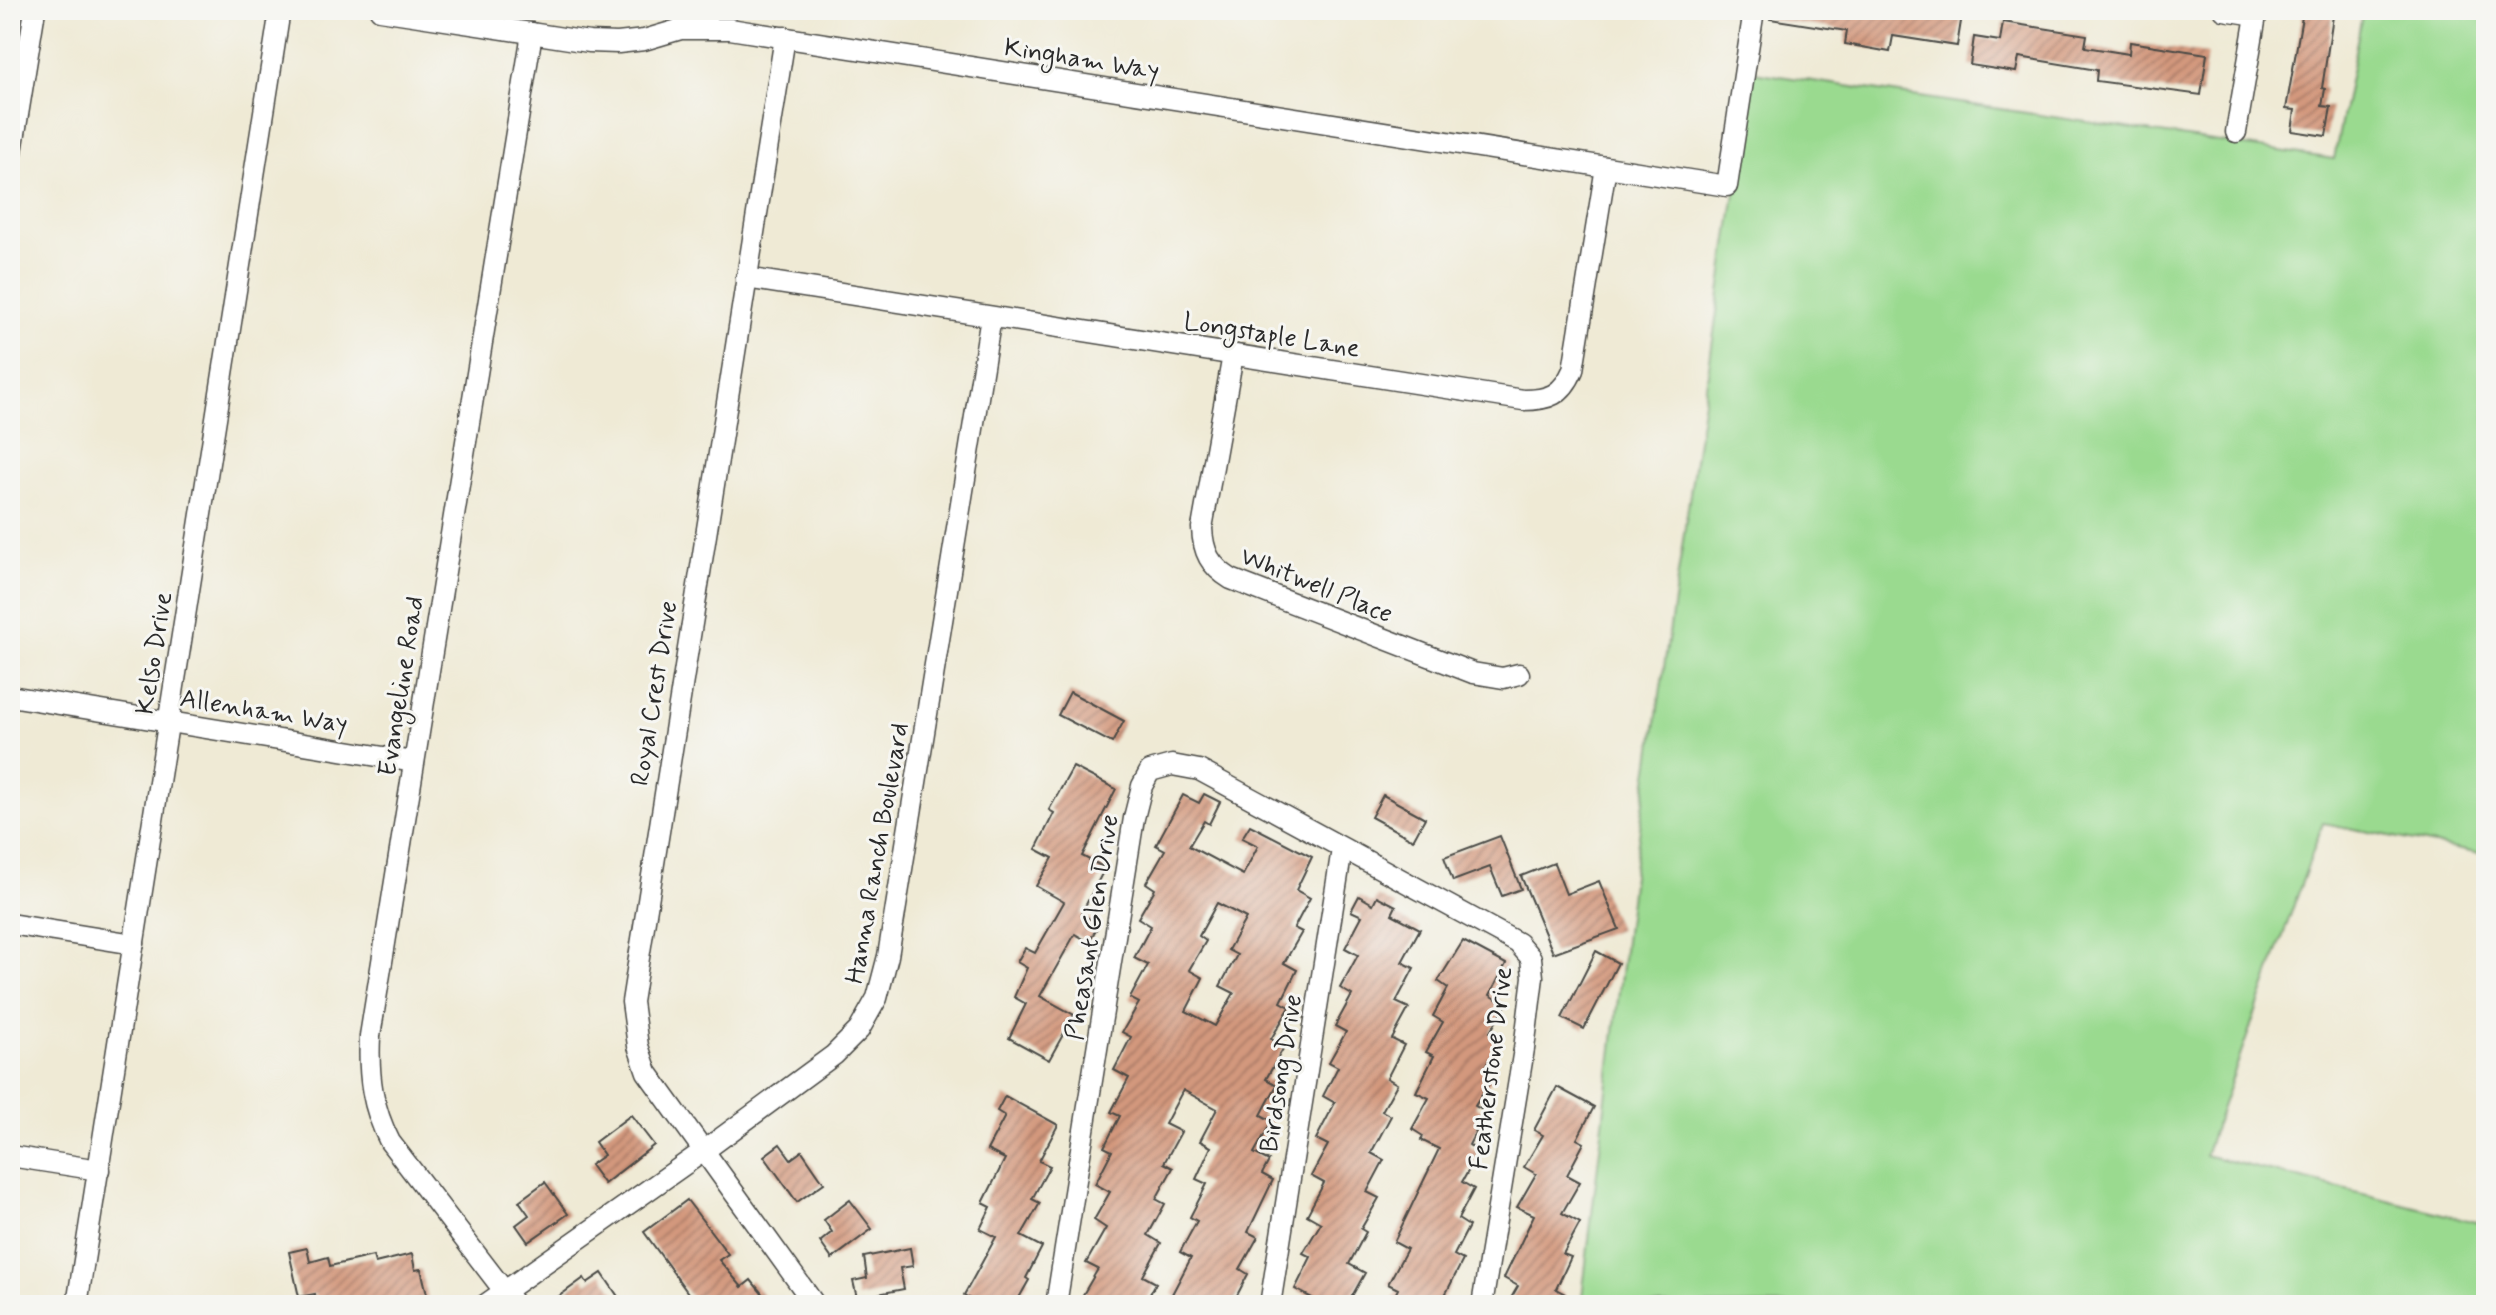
<svg xmlns="http://www.w3.org/2000/svg" width="2496" height="1315" font-family="Mynerve,sans-serif">
	<defs>
		<pattern id="building-hatch" width="6" height="6" patternUnits="userSpaceOnUse" patternTransform="scale(2)"><rect width="6" height="6" fill="#d3987d"/><path d="M-1 1l2-2M0 6l6-6M5 7l2-2" fill="none" stroke="#ab7c67"/></pattern>
	</defs>
	<rect width="100%" height="100%" fill="#f6f6f2"/>
	<filter id="ink" filterUnits="userSpaceOnUse"><feTurbulence type="fractalNoise" baseFrequency=".0125" numOctaves="2"/><feDisplacementMap in="SourceGraphic" scale="16" xChannelSelector="R" yChannelSelector="G"/><feConvolveMatrix kernelMatrix="1 2 1 2 8 2 1 2 1" color-interpolation-filters="sRGB"/></filter>
	<filter id="wash" filterUnits="userSpaceOnUse"><feTurbulence type="fractalNoise" baseFrequency=".006" numOctaves="4" result="noise"/><feDisplacementMap in="SourceGraphic" scale="32" xChannelSelector="R" yChannelSelector="G"/><feGaussianBlur stdDeviation="1.8" result="paint"/><feColorMatrix in="noise" values="0 0 0 0 0 0 0 0 0 0 0 0 0 0 0 0 0 1.4 0 .05"/><feComposite in="paint" operator="in"/></filter>
	<g filter="url(#wash)">
		<rect width="100%" height="100%" fill="#efead5"/>
		<!-- grass -->
		<path fill="#9ada8f" stroke="#62825d" stroke-width="2" d="M 2363,10 L 2486,10 L 2486,855 L 2323,823 L 2205,1155 L 2480,1223 L 2486,1204 L 2486,1305 L 1581,1305 L 1633,875 L 1753,72 L 2334,159 Z"/>
		<g id="blocks">
			<!-- building -->
			<g fill="url(#building-hatch)" fill-rule="evenodd">
				<path d="M 1770,10 L 1857,10 L 1872,12 L 1873,10 L 1932,10 L 1962,15 L 1957,46 L 1893,36 L 1890,52 L 1845,44 L 1847,31 L 1770,19 Z"/>
				<path d="M 2303,11 L 2333,16 L 2322,88 L 2325,89 L 2322,106 L 2331,107 L 2326,136 L 2292,131 L 2295,110 L 2286,109 Z"/>
				<path d="M 2003,22 L 2087,35 L 2085,47 L 2129,54 L 2130,42 L 2207,54 L 2201,95 L 2096,81 L 2097,70 L 2019,57 L 2016,72 L 1970,65 L 1974,37 L 2000,41 Z"/>
				<path d="M 1070,692 L 1124,721 L 1112,743 L 1058,715 Z"/>
				<path d="M 1073,767 L 1116,789 L 1082,856 L 1105,868 L 1081,914 L 1099,924 L 1089,942 L 1075,934 L 1040,996 L 1074,1015 L 1049,1060 L 1009,1038 L 1026,1004 L 1014,997 L 1027,968 L 1017,962 L 1025,948 L 1035,953 L 1064,902 L 1036,886 L 1053,858 L 1036,849 L 1054,813 L 1049,810 Z"/>
				<path d="M 1204,794 L 1220,802 L 1209,824 L 1204,821 L 1189,846 L 1243,875 L 1258,846 L 1242,838 L 1250,825 L 1312,857 L 1296,890 L 1310,898 L 1294,928 L 1302,932 L 1284,963 L 1297,970 L 1281,1002 L 1290,1007 L 1271,1039 L 1284,1047 L 1266,1079 L 1277,1085 L 1261,1115 L 1272,1121 L 1254,1153 L 1269,1161 L 1262,1174 L 1273,1180 L 1248,1232 L 1258,1237 L 1240,1269 L 1248,1274 L 1232,1305 L 1194,1305 L 1172,1294 L 1191,1258 L 1180,1252 L 1197,1221 L 1190,1217 L 1207,1184 L 1196,1179 L 1211,1147 L 1200,1141 L 1217,1109 L 1183,1090 L 1165,1124 L 1181,1132 L 1164,1163 L 1173,1168 L 1156,1199 L 1165,1204 L 1148,1235 L 1161,1243 L 1143,1276 L 1156,1283 L 1144,1305 L 1094,1305 L 1081,1298 L 1098,1269 L 1086,1263 L 1106,1228 L 1094,1220 L 1110,1192 L 1095,1184 L 1112,1151 L 1104,1147 L 1120,1116 L 1111,1112 L 1129,1078 L 1114,1070 L 1131,1037 L 1122,1032 L 1139,1003 L 1130,998 L 1148,965 L 1134,958 L 1151,926 L 1138,918 L 1155,889 L 1146,883 L 1165,850 L 1156,845 L 1183,795 L 1199,803 ZM 1217,903 L 1246,918 L 1228,950 L 1237,955 L 1220,986 L 1234,993 L 1215,1026 L 1186,1011 L 1203,978 L 1189,970 L 1206,941 L 1199,936 Z"/>
				<path d="M 1383,795 L 1425,818 L 1413,840 L 1371,817 Z"/>
				<path d="M 1500,836 L 1521,889 L 1502,896 L 1490,867 L 1453,881 L 1444,857 Z"/>
				<path d="M 1554,863 L 1566,894 L 1599,881 L 1619,929 L 1553,953 L 1521,876 Z"/>
				<path d="M 1359,896 L 1373,904 L 1377,896 L 1396,906 L 1392,914 L 1420,929 L 1402,962 L 1414,968 L 1396,1002 L 1409,1008 L 1392,1039 L 1404,1045 L 1387,1078 L 1397,1084 L 1382,1111 L 1391,1116 L 1371,1153 L 1384,1160 L 1367,1192 L 1379,1198 L 1361,1229 L 1366,1232 L 1349,1264 L 1365,1273 L 1347,1305 L 1325,1305 L 1295,1289 L 1311,1257 L 1303,1253 L 1321,1223 L 1307,1215 L 1324,1183 L 1311,1176 L 1328,1145 L 1316,1139 L 1335,1103 L 1323,1096 L 1338,1067 L 1329,1062 L 1346,1032 L 1335,1026 L 1352,995 L 1340,988 L 1358,955 L 1345,948 L 1362,916 L 1351,911 Z"/>
				<path d="M 1463,941 L 1506,964 L 1490,995 L 1506,1005 L 1490,1032 L 1502,1038 L 1484,1069 L 1494,1075 L 1475,1106 L 1486,1112 L 1469,1145 L 1479,1152 L 1462,1182 L 1474,1189 L 1458,1219 L 1469,1226 L 1454,1255 L 1463,1260 L 1440,1305 L 1390,1305 L 1398,1289 L 1388,1284 L 1407,1249 L 1394,1242 L 1439,1149 L 1421,1140 L 1423,1136 L 1412,1129 L 1429,1098 L 1416,1092 L 1434,1056 L 1426,1052 L 1443,1022 L 1433,1016 L 1448,988 L 1438,981 Z"/>
				<path d="M 1596,951 L 1618,963 L 1584,1029 L 1562,1018 Z"/>
				<path d="M 1557,1087 L 1594,1107 L 1577,1139 L 1584,1143 L 1567,1175 L 1580,1182 L 1562,1213 L 1580,1223 L 1563,1254 L 1571,1257 L 1556,1289 L 1565,1294 L 1559,1305 L 1507,1305 L 1518,1286 L 1504,1278 L 1534,1215 L 1517,1207 L 1536,1174 L 1524,1167 L 1543,1135 L 1534,1130 Z"/>
				<path d="M 1005,1096 L 1058,1125 L 1039,1161 L 1050,1166 L 1032,1199 L 1040,1203 L 1021,1236 L 1042,1247 L 1026,1278 L 1029,1280 L 1015,1305 L 980,1305 L 964,1295 L 996,1237 L 980,1229 L 991,1207 L 983,1203 L 1005,1159 L 987,1150 L 1005,1116 L 997,1111 Z"/>
				<path d="M 631,1115 L 654,1145 L 604,1184 L 590,1165 L 604,1155 L 595,1142 Z"/>
				<path d="M 780,1144 L 791,1159 L 802,1151 L 824,1183 L 797,1202 L 764,1156 Z"/>
				<path d="M 545,1182 L 568,1214 L 528,1242 L 516,1225 L 529,1215 L 519,1201 Z"/>
				<path d="M 687,1200 L 728,1254 L 719,1260 L 742,1287 L 751,1280 L 764,1296 L 756,1305 L 710,1305 L 701,1294 L 693,1300 L 644,1232 Z"/>
				<path d="M 850,1200 L 872,1229 L 832,1259 L 820,1242 L 832,1232 L 824,1220 Z"/>
				<path d="M 307,1248 L 310,1262 L 328,1257 L 330,1266 L 373,1256 L 375,1263 L 412,1254 L 415,1270 L 421,1269 L 428,1298 L 402,1305 L 317,1305 L 315,1294 L 299,1297 L 289,1252 Z"/>
				<path d="M 910,1248 L 913,1266 L 900,1268 L 904,1289 L 857,1298 L 853,1281 L 867,1278 L 864,1257 Z"/>
				<path d="M 602,1273 L 619,1298 L 608,1305 L 547,1305 L 584,1278 L 587,1283 Z"/>
			</g>
		</g>
	</g>
	<g filter="url(#ink)">
		<use href="#blocks" fill-opacity="0" stroke="#484844" stroke-width="2"/>
		<g fill="none" stroke-linecap="round" stroke-linejoin="round">
			<!-- minor casing -->
			<g stroke="#484844" stroke-width="23">
				<g id="minor">
					<path d="M 380,10 L 589,42 L 618,43 L 644,40 L 681,29 L 730,29 L 1727,186 L 1754,10"/>
					<path d="M 2224,10 L 2256,15"/>
					<path d="M 785,37 L 632,1002 L 638,1046 L 647,1072 L 815,1305"/>
					<path d="M 2236,132 L 2257,10"/>
					<path d="M 10,164 L 35,10"/>
					<path d="M 746,278 L 1523,400 C 1549,400 1562,395 1573,370 L 1606,167"/>
					<path d="M 1233,355 L 1202,528 C 1203,552 1210,566 1231,579 L 1473,673 L 1503,678 L 1519,674"/>
					<path d="M 10,696 L 414,762"/>
					<path d="M 10,924 L 134,944"/>
					<path d="M 10,1156 L 99,1170"/>
					<path d="M 77,1305 L 280,10"/>
					<path d="M 485,1305 L 705,1150 L 834,1055 L 859,1030 L 877,998 L 888,956 L 991,317"/>
					<path d="M 515,1305 L 390,1142 C 372,1107 368,1076 370,1036 L 532,33"/>
					<path d="M 1056,1305 L 1134,818 L 1142,786 L 1150,771 L 1172,765 L 1199,770 L 1518,943 L 1531,958 L 1533,977 L 1524,1049 L 1482,1305"/>
					<path d="M 1270,1305 L 1342,849"/>
				</g>
			</g>
			<!-- minor -->
			<use href="#minor" stroke="#fff" stroke-width="20"/>
		</g>
	</g>
	<g text-anchor="middle" stroke-width="6" stroke-linejoin="round" paint-order="stroke">
		<!-- street labels -->
		<g font-size="26" fill="#2b2b2b" stroke="#f6f6f2">
			<text transform="translate(1082 58) rotate(9)" y="9">Kingham Way</text>
			<text transform="translate(1272 334) rotate(9)" y="9">Longstaple Lane</text>
			<text transform="translate(1317 584) rotate(22)" y="9">Whitwell Place</text>
			<text transform="translate(153 653) rotate(-81)" y="9">Kelso Drive</text>
			<text transform="translate(400 686) rotate(-81)" y="9">Evangeline Road</text>
			<text transform="translate(653 693) rotate(-81)" y="9">Royal Crest Drive</text>
			<text transform="translate(264 710) rotate(9)" y="9">Allenham Way</text>
			<text transform="translate(876 853) rotate(-80)" y="9">Hanna Ranch Boulevard</text>
			<text transform="translate(1091 927) rotate(-81)" y="9">Pheasant Glen Drive</text>
			<text transform="translate(1490 1068) rotate(-83)" y="9">Featherstone Drive</text>
			<text transform="translate(1280 1073) rotate(-81)" y="9">Birdsong Drive</text>
		</g>
	</g>
	<!-- margin -->
	<rect width="2496" height="1315" fill="none" stroke="#f6f6f2" stroke-width="40"/>
</svg>
